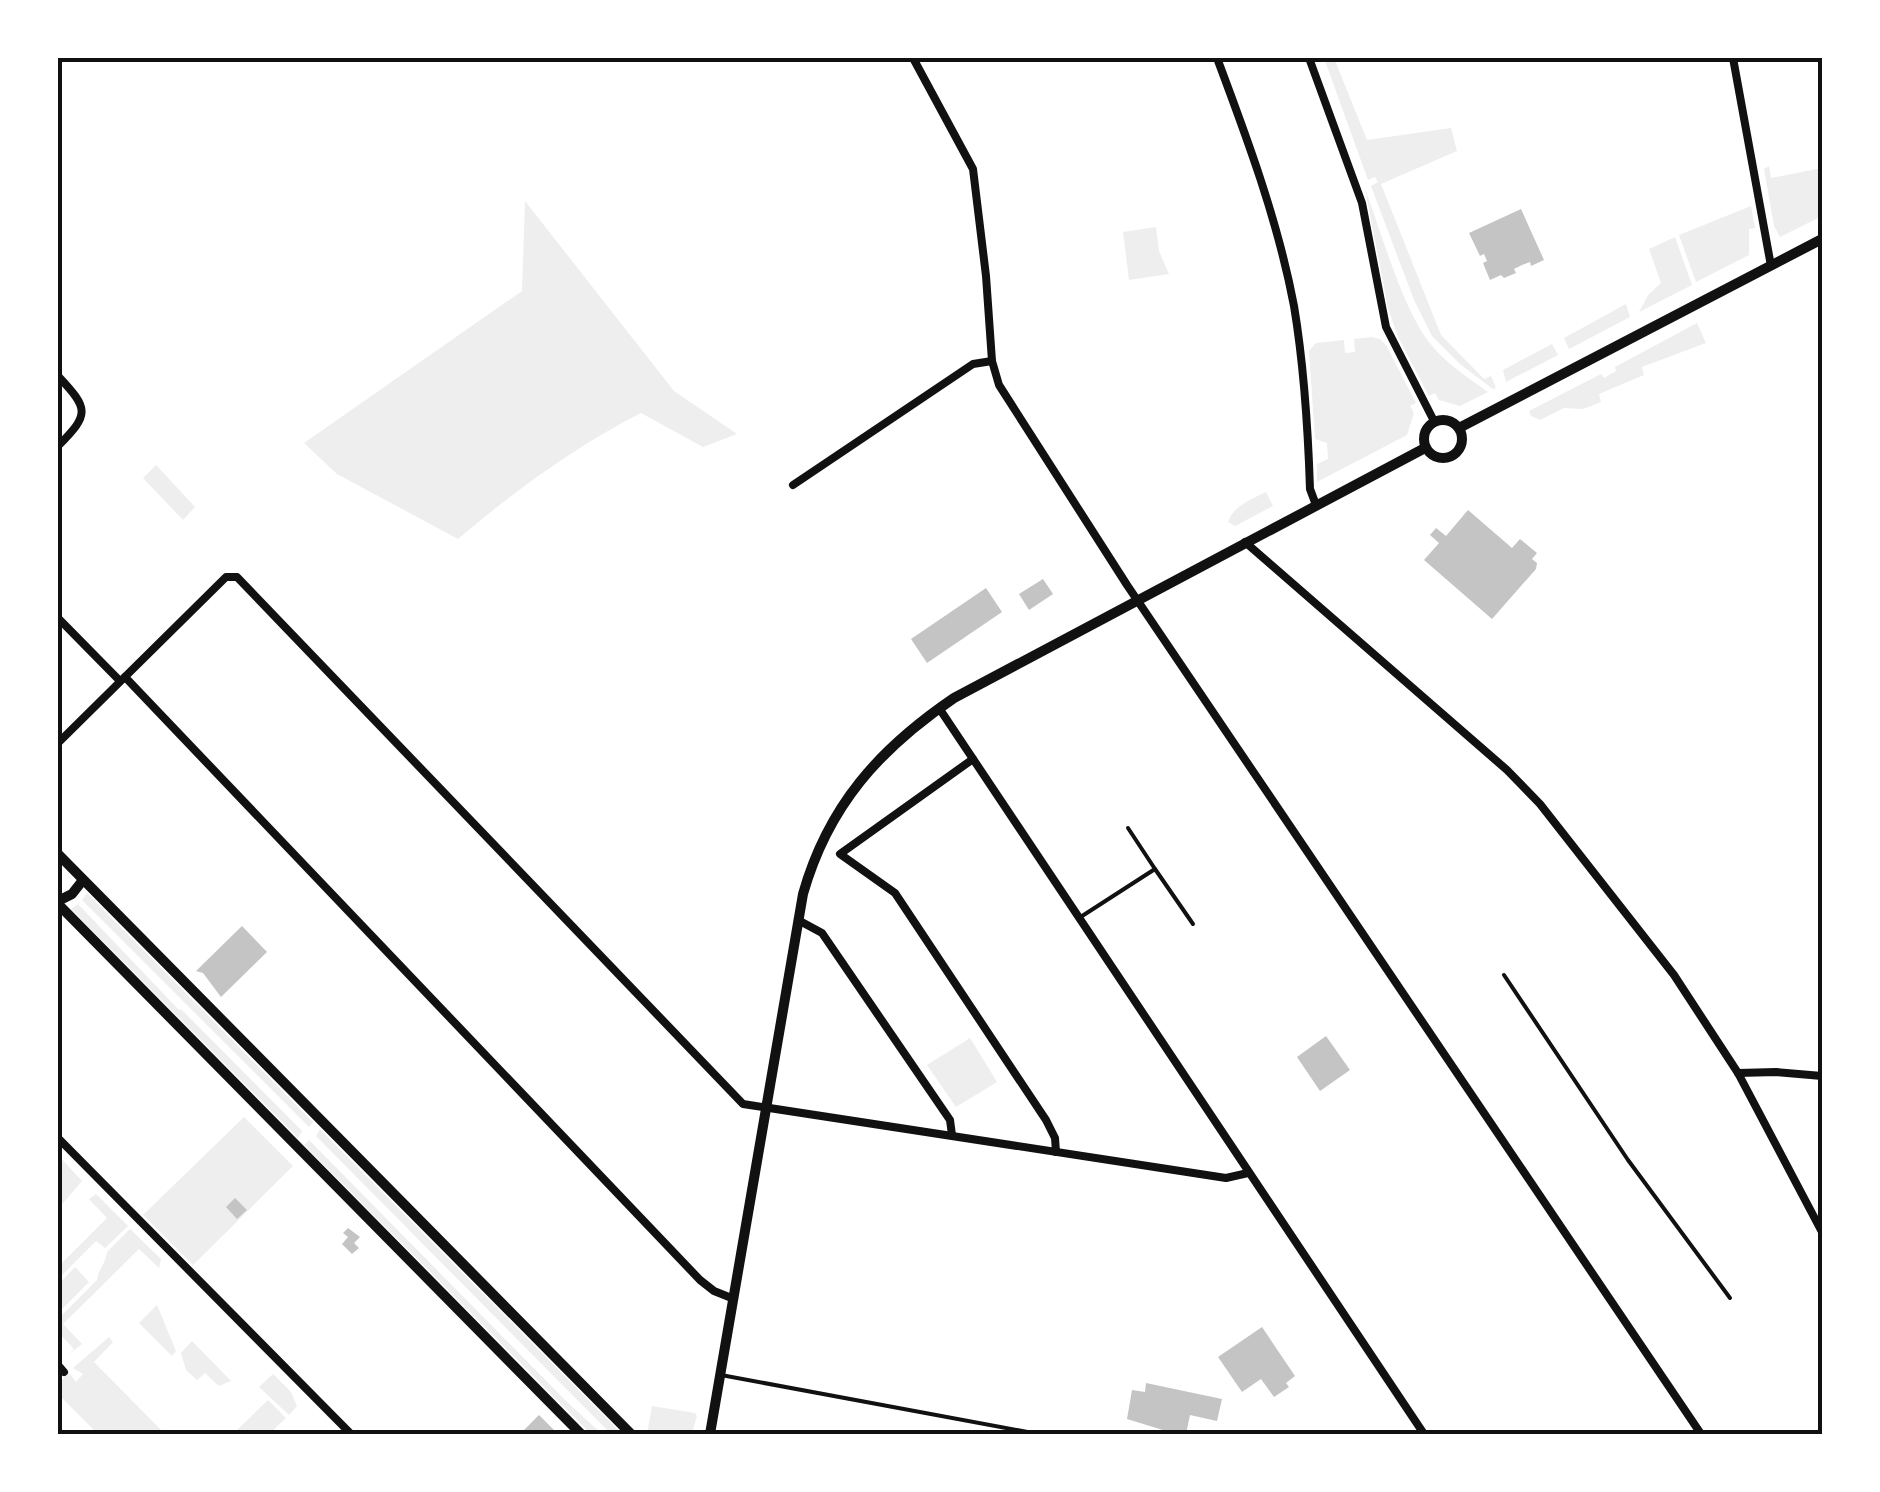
<svg xmlns="http://www.w3.org/2000/svg" width="1880" height="1492" font-family="Quicksand,sans-serif">
	<rect width="100%" height="100%" fill="#fff"/>
	<!-- green -->
	<g fill="#eee">
		<path d="M 1324,58 L 1334,58 L 1367,140 L 1451,128 L 1457,151 L 1381,184 L 1441,335 L 1484,379 L 1491,376 L 1496,388 L 1493,389 L 1460,364 L 1432,336 L 1414,300 L 1371,186 L 1378,182 L 1375,177 L 1368,180 Z"/>
		<path d="M 1769,166 L 1771,178 L 1822,168 L 1822,216 L 1780,237 L 1774,226 L 1764,169 Z"/>
		<path d="M 1365,189 C 1382,234 1401,304 1428,341 C 1444,362 1467,377 1488,392 L 1460,406 L 1439,400 L 1435,393 L 1429,396 L 1398,337 L 1388,308 Z"/>
		<path d="M 525,201 L 674,391 L 737,434 L 703,447 L 641,413 C 576,446 513,492 458,539 L 337,474 L 304,443 L 522,291 Z"/>
		<path d="M 1751,206 L 1755,228 L 1749,229 L 1749,255 L 1696,282 L 1679,235 Z"/>
		<path d="M 1156,227 L 1159,251 L 1169,274 L 1129,280 L 1123,232 Z"/>
		<path d="M 1675,237 L 1692,285 L 1639,312 L 1649,294 L 1661,283 L 1649,249 Z"/>
		<path d="M 1626,304 L 1630,317 L 1569,349 L 1564,338 Z"/>
		<path d="M 1697,323 L 1706,343 L 1642,367 L 1644,375 L 1599,394 L 1601,402 L 1583,409 L 1564,408 L 1540,420 L 1531,416 L 1529,411 L 1601,374 L 1604,378 L 1616,371 L 1615,367 Z"/>
		<path d="M 1372,337 L 1380,339 L 1386,345 L 1416,403 L 1410,406 L 1414,413 L 1407,435 L 1317,482 L 1317,464 L 1328,459 L 1327,443 L 1315,439 L 1309,351 L 1316,343 L 1344,340 L 1345,353 L 1355,352 L 1354,339 Z"/>
		<path d="M 1552,344 L 1558,355 L 1506,382 L 1503,370 Z"/>
		<path d="M 156,465 L 195,507 L 183,520 L 143,478 Z"/>
		<path d="M 1266,492 L 1273,506 L 1235,526 L 1228,522 C 1233,506 1252,499 1266,492 Z"/>
		<path d="M 87,893 L 313,1122 L 309,1127 L 82,900 Z"/>
		<path d="M 78,904 L 179,1010 L 181,1009 L 302,1131 L 298,1138 L 71,909 Z"/>
		<path d="M 970,1038 L 997,1082 L 956,1107 L 927,1065 Z"/>
		<path d="M 244,1117 L 293,1166 L 193,1265 L 143,1215 Z"/>
		<path d="M 320,1129 L 622,1434 L 611,1434 L 316,1136 Z"/>
		<path d="M 309,1140 L 565,1400 L 602,1434 L 591,1434 L 304,1145 Z"/>
		<path d="M 58,1155 L 82,1181 L 58,1209 Z"/>
		<path d="M 96,1194 L 128,1226 L 105,1248 L 96,1241 L 58,1279 L 58,1267 L 107,1218 L 89,1199 Z"/>
		<path d="M 130,1229 L 161,1259 L 159,1268 L 139,1249 L 63,1324 L 82,1344 L 68,1355 L 74,1349 L 58,1332 L 58,1319 L 97,1280 C 99,1268 106,1263 107,1252 Z"/>
		<path d="M 75,1267 L 89,1282 L 58,1313 L 58,1285 Z"/>
		<path d="M 157,1305 L 176,1351 L 172,1356 L 139,1323 Z"/>
		<path d="M 109,1337 L 113,1342 L 94,1362 L 165,1434 L 98,1434 L 60,1396 L 58,1397 L 58,1384 L 69,1373 L 76,1382 L 83,1374 L 73,1368 Z"/>
		<path d="M 192,1341 L 231,1381 L 219,1386 L 205,1373 L 197,1380 L 186,1370 L 181,1353 Z"/>
		<path d="M 273,1374 L 291,1392 L 297,1406 L 289,1415 L 259,1387 Z"/>
		<path d="M 268,1400 L 286,1418 L 269,1434 L 233,1434 Z"/>
		<path d="M 652,1406 L 695,1413 L 697,1416 L 692,1433 L 647,1434 Z"/>
	</g>
	<!-- building -->
	<g fill="#c4c4c4">
		<path d="M 1521,209 L 1544,260 L 1531,266 L 1530,262 L 1522,265 L 1514,269 L 1516,273 L 1504,278 L 1501,275 L 1490,280 L 1483,263 L 1487,261 L 1484,254 L 1480,256 L 1469,233 Z"/>
		<path d="M 1468,510 L 1512,548 L 1520,539 L 1537,553 L 1532,559 L 1537,563 L 1536,569 L 1492,619 L 1424,560 L 1439,543 L 1430,535 L 1436,528 L 1446,536 Z"/>
		<path d="M 1043,579 L 1053,594 L 1029,610 L 1019,594 Z"/>
		<path d="M 986,588 L 1002,612 L 927,663 L 911,639 Z"/>
		<path d="M 242,926 L 267,952 L 221,997 L 203,973 L 196,971 Z"/>
		<path d="M 1326,1036 L 1350,1070 L 1320,1091 L 1297,1057 Z"/>
		<path d="M 235,1198 L 247,1210 L 237,1219 L 226,1207 Z"/>
		<path d="M 348,1228 L 360,1237 L 354,1243 L 359,1248 L 352,1254 L 342,1244 L 348,1237 L 343,1233 Z"/>
		<path d="M 1262,1327 L 1295,1376 L 1286,1383 L 1289,1387 L 1274,1397 L 1261,1379 L 1242,1392 L 1218,1357 Z"/>
		<path d="M 1146,1383 L 1222,1399 L 1217,1421 L 1190,1415 L 1186,1434 L 1176,1434 L 1127,1419 L 1132,1390 L 1145,1392 Z"/>
		<path d="M 539,1415 L 558,1434 L 520,1434 Z"/>
	</g>
	<g fill="none" stroke-linecap="round" stroke-linejoin="round">
		<!-- service -->
		<g stroke="#111" stroke-width="4">
			<path d="M 1155,869 L 1193,924"/>
			<path d="M 1079,918 L 1155,869 L 1128,828"/>
			<path d="M 1504,975 L 1628,1160 L 1730,1298"/>
			<path d="M 721,1375 L 1038,1434"/>
		</g>
		<!-- minor -->
		<g stroke="#111" stroke-width="8">
			<path d="M 913,58 L 973,169 L 986,276 L 992,361 L 999,385 L 1127,585 L 1701,1434"/>
			<path d="M 1217,58 C 1247,138 1278,221 1294,306 C 1304,366 1308,428 1310,489 L 1316,505"/>
			<path d="M 1309,58 L 1362,203 L 1386,327 L 1434,421"/>
			<path d="M 1733,58 L 1771,266"/>
			<path d="M 58,376 C 89,409 90,414 58,446"/>
			<path d="M 793,485 L 973,364 L 992,361"/>
			<path d="M 1245,542 L 1507,770 L 1540,804 L 1674,975 L 1738,1073 L 1822,1232"/>
			<path d="M 58,618 L 120,681"/>
			<path d="M 125,677 L 700,1280 L 714,1291 L 734,1299"/>
			<path d="M 939,708 L 1424,1434"/>
			<path d="M 58,743 L 226,577 L 237,577 L 743,1104 L 1226,1178 L 1248,1173"/>
			<path d="M 973,759 L 840,854 L 895,893 L 1046,1120 L 1055,1138 L 1056,1152"/>
			<path d="M 798,920 L 822,933 L 950,1120 L 952,1135"/>
			<path d="M 1738,1073 L 1776,1072 L 1822,1076"/>
			<path d="M 58,1138 L 351,1434"/>
			<path d="M 58,1365 L 64,1372"/>
		</g>
		<!-- tertiary -->
		<g stroke="#111" stroke-width="10">
			<circle cx="1443" cy="439" r="19"/>
			<path d="M 1459,428 L 1822,239"/>
			<path d="M 58,854 L 631,1434"/>
			<path d="M 58,901 L 72,894 L 83,880"/>
			<path d="M 58,904 L 581,1434"/>
			<path d="M 710,1434 L 803,894 C 828,806 879,749 954,698 L 1425,448"/>
		</g>
	</g>
	<!-- border -->
	<rect width="1880" height="1492" fill="none" stroke="#ffffff" stroke-width="120"/>
	<rect x="60" y="60" width="1760" height="1372" fill="none" stroke="#111" stroke-width="4"/>
</svg>
